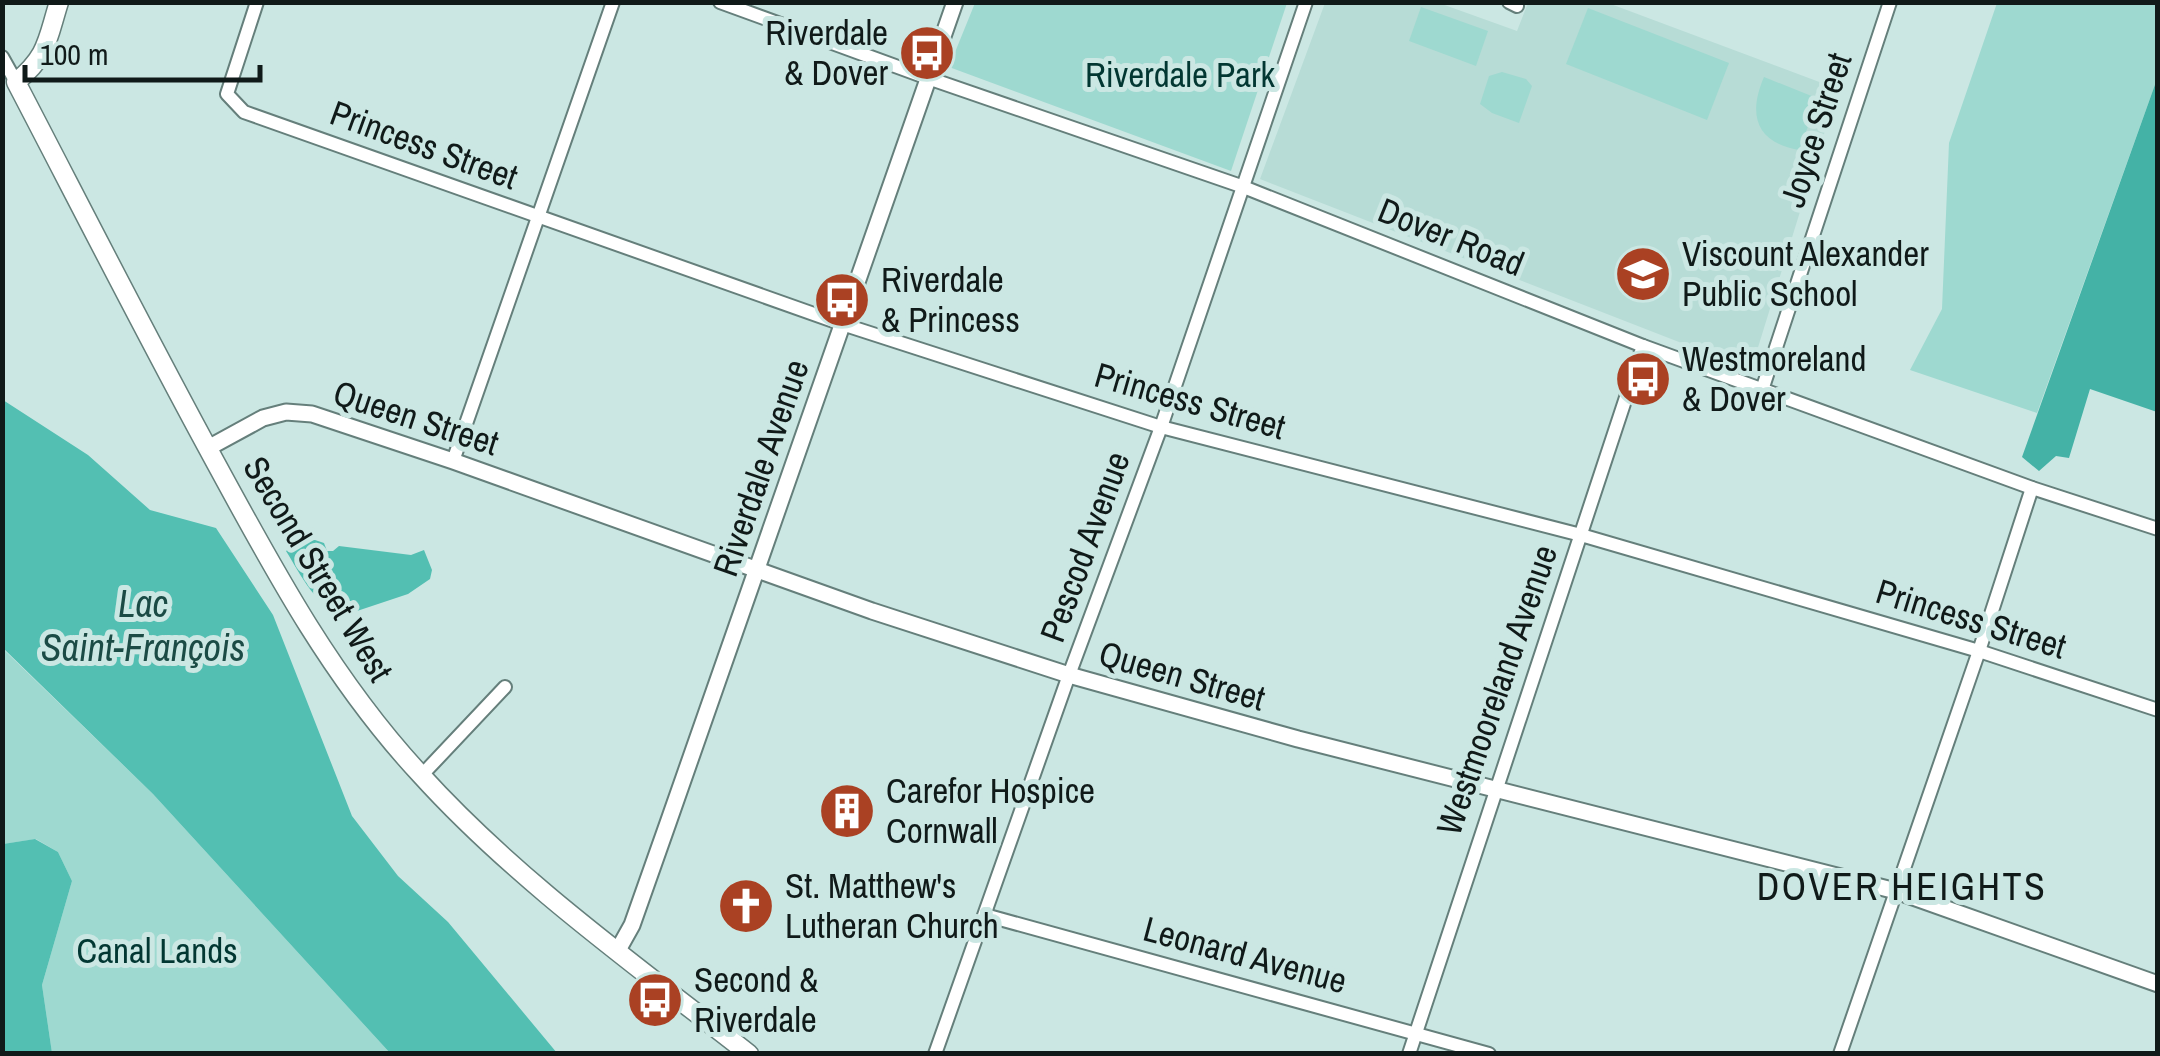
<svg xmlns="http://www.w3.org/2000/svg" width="2160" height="1056" font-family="'Archivo Narrow',sans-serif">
	<rect width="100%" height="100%" fill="#cbe7e3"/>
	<!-- built -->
	<path fill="#b7dcd6" d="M 1325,3 L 1439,3 L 1517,31 L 1528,3 L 1608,3 L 1838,89 L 1751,370 L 1260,179 Z"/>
	<!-- green -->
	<g fill="#9ed9d0">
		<path d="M 975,3 L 975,2 L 1287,3 L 1231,171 L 949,67 Z"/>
		<path d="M 1997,3 L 2157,3 L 2157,79 L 2037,413 L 1910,370 L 1942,309 L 1949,143 Z"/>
		<path d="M 1421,7 L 1488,31 L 1476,66 L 1409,41 Z"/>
		<path d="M 1588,8 L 1729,63 L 1707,120 L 1566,64 Z"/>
		<path d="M 1502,72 L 1526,79 L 1532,86 L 1519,123 L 1492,113 L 1480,104 L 1489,76 Z"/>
		<path d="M 1764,77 L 1814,97 L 1820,90 L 1827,92 L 1831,98 L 1826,104 L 1817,103 L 1799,150 C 1755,142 1748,114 1764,77 Z"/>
		<path d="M 2,648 L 153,794 L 390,1053 L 52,1053 L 42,985 L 72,881 L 58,852 L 36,839 L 3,844 Z"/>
	</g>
	<!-- forest -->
	<path fill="#44b2a6" d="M 2157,79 L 2157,412 L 2090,389 L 2069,458 L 2056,456 L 2039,471 L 2022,457 Z"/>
	<!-- water -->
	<g fill="#53bfb2">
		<path d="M 3,400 L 88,455 L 150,510 L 216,528 L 273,615 L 352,816 L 398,876 L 448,922 L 557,1053 L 390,1053 L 153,794 L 3,648 Z"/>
		<path d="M 315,540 L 324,543 L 327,551 L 333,551 L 339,546 L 411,555 L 424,550 L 432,570 L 430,579 L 408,594 L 348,614 C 318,613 300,573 286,551 L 300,541 Z"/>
		<path d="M 35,839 L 58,852 L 72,881 L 42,985 L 52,1053 L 3,1053 L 3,844 Z"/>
	</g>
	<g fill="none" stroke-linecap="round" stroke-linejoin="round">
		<!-- minor casing -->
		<g stroke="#657f7b" stroke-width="16">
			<g id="minor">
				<path d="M 257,2 L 227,94 L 244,112 L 842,324 L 1161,427 L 1581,535 L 1979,651 L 2158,710"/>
				<path d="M 720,2 L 928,78 L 1241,186 L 1643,346 L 2032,488 L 2158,529"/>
				<path d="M 1509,2 L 1517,6"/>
				<path d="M 2,57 L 16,82"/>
				<path d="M 1762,390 L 1890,2"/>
				<path d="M 453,461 L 613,2"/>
				<path d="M 421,776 L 505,687"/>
				<path d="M 985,915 L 1489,1054"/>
				<path d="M 935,1054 L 1069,675 L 1161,427 L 1306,2"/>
				<path d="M 1409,1054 L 1643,346"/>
				<path d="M 1840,1054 L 1979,651 L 2032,488"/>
			</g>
		</g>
		<!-- tertiary casing -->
		<g stroke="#657f7b" stroke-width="19">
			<g id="tertiary">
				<path d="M 208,448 L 263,418 L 286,412 L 312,414 L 453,461 L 872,611 L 1069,675 L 1298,739 L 1896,891 L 2158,984"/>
				<path d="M 618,950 L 632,925 L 668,823 L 955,2"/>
			</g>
		</g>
		<!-- secondary casing -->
		<g stroke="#657f7b" stroke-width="21">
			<path id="secondary" d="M 59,2 C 47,40 48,56 16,82 C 79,203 141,325 206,445 C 269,561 329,676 420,774 C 516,880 637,966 749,1054"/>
		</g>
		<!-- minor -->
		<use href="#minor" stroke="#fff" stroke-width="12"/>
		<!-- tertiary -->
		<use href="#tertiary" stroke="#fff" stroke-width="15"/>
		<!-- secondary -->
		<use href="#secondary" stroke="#fff" stroke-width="18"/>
	</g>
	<!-- icons -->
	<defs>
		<g id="bus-disc" transform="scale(2.875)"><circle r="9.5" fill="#aa4123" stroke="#cbe7e3"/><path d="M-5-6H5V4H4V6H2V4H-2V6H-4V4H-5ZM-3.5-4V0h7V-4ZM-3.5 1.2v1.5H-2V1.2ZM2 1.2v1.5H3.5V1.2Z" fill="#fff"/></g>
		<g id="school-disc" transform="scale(2.875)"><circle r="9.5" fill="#aa4123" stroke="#cbe7e3"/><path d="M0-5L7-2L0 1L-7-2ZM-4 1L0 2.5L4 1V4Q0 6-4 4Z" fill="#fff"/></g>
		<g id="building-disc" transform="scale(2.875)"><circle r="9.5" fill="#aa4123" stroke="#cbe7e3"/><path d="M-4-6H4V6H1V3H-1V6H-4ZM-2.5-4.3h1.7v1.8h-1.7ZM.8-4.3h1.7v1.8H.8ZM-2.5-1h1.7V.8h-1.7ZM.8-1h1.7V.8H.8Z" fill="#fff"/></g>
		<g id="church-disc" transform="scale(2.875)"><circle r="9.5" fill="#aa4123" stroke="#cbe7e3"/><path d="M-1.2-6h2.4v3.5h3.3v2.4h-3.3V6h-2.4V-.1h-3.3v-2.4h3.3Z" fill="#fff"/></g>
	</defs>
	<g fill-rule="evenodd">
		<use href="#bus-disc" x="927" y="53"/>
		<use href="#school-disc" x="1643" y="274"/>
		<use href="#bus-disc" x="842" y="300"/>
		<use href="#bus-disc" x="1643" y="379"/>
		<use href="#building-disc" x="847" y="811"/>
		<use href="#church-disc" x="746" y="906"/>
		<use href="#bus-disc" x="655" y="1000"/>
	</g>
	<g text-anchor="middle" stroke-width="10" stroke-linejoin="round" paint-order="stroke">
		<!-- poi labels -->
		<g font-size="35" fill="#101a19" stroke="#cbe7e3" text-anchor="start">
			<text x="888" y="45" text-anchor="end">Riverdale<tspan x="888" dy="40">&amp; Dover</tspan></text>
			<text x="1682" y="266">Viscount Alexander<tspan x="1682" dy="40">Public School</tspan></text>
			<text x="881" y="292">Riverdale<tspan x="881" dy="40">&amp; Princess</tspan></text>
			<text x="1682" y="371">Westmoreland<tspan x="1682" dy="40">&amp; Dover</tspan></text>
			<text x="886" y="803">Carefor Hospice<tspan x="886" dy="40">Cornwall</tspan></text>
			<text x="785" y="898">St. Matthew's<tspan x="785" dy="40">Lutheran Church</tspan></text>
			<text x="694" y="992">Second &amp;<tspan x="694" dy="40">Riverdale</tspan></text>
		</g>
		<!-- park labels -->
		<g font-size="35" fill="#023732" stroke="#cbe7e3">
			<text x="1180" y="87">Riverdale Park</text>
			<text x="157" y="963">Canal Lands</text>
		</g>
		<!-- street labels -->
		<g font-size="35" fill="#101a19" stroke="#cbe7e3">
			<text transform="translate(1816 130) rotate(-72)" y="12">Joyce Street</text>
			<text transform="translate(424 145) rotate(20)" y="12">Princess Street</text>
			<text transform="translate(1451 237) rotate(22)" y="12">Dover Road</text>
			<text transform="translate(1190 401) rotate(16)" y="12">Princess Street</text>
			<text transform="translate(416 418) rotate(18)" y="12">Queen Street</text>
			<text transform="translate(761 468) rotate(-71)" y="12">Riverdale Avenue</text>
			<text transform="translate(1085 547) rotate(-70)" y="12">Pescod Avenue</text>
			<text transform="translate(318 569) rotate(59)" y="12">Second Street West</text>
			<text transform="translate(1971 619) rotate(17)" y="12">Princess Street</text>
			<text transform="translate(1182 676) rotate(16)" y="12">Queen Street</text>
			<text transform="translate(1497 690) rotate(-71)" y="12">Westmooreland Avenue</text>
			<text transform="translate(1245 955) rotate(15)" y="12">Leonard Avenue</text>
		</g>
		<!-- water labels -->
		<g font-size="38" font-style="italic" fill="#1b4b45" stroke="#cbe7e3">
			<text x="143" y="617">Lac<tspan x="143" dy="44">Saint-François</tspan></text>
		</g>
		<!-- neighbourhood labels -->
		<g font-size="38" letter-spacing="2.5" fill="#101a19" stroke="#cbe7e3">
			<text x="1902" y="900">DOVER HEIGHTS</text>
		</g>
	</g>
	<!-- border -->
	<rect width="2160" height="1056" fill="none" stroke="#101a19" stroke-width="10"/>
	<!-- scale -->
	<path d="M25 65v15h235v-15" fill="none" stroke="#101a19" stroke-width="5"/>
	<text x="40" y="65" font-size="30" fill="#101a19" stroke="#cbe7e3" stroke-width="8" paint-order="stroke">100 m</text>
</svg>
